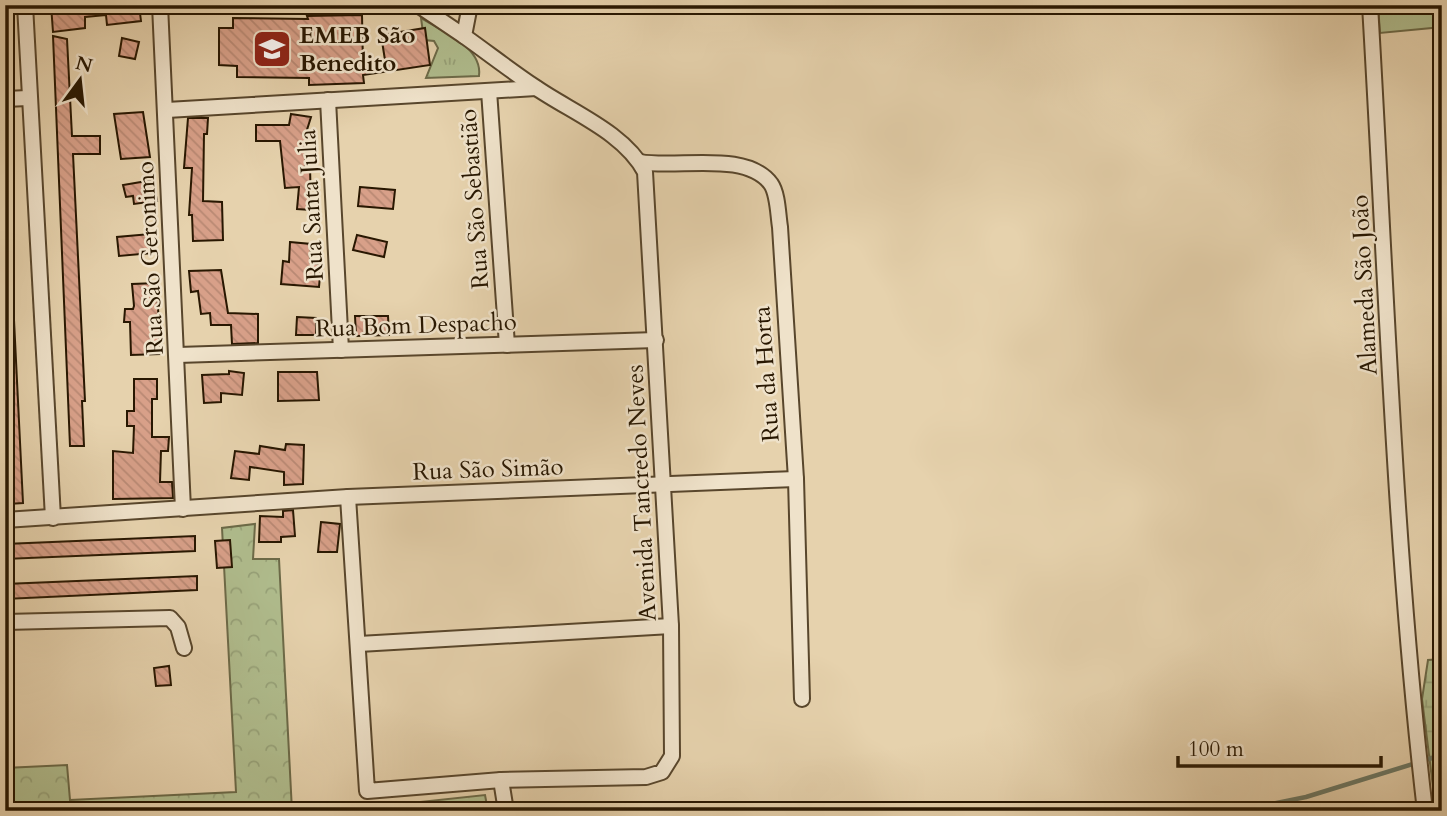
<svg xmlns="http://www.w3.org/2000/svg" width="1447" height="816" font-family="Cardo,serif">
	<defs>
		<pattern id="forest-crowns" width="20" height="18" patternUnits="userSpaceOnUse" patternTransform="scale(1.75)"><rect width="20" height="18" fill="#b0bd8e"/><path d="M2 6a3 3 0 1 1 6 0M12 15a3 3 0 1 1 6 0" fill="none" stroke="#97a279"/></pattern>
		<pattern id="wetland-marsh" width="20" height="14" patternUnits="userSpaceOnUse" patternTransform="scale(1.75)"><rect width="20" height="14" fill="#b0bd8e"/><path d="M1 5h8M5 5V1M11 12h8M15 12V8" fill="none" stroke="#97a279"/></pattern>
		<pattern id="park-tufts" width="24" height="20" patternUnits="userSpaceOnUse" patternTransform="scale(1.75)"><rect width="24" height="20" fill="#b0bd8e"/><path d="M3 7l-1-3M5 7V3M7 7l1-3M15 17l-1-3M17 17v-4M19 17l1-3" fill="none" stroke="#97a279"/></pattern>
		<pattern id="building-back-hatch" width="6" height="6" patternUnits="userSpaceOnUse" patternTransform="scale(1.75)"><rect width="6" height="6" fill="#d8a089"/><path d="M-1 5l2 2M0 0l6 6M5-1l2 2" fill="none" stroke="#b98974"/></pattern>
	</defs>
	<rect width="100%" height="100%" fill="#e6d2ad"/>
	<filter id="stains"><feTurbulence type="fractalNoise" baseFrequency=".00286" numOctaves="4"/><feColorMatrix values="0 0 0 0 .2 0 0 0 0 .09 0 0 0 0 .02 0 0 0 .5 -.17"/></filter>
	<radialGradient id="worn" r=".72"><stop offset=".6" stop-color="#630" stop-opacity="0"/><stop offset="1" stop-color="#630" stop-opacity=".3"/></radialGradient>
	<!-- grass -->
	<path fill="#b0bd8e" stroke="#6c6a48" stroke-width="2" d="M 1378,5 L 1442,5 L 1442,27 L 1380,33 Z"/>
	<!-- forest -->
	<g fill="url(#forest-crowns)" stroke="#6c6a48" stroke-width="2">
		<path d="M 255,524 L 253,559 L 279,559 L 292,811 L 5,811 L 5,768 L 67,765 L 70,800 L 236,792 L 222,528 Z"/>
		<path d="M 485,795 L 488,811 L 336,811 Z"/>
	</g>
	<!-- wetland -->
	<path fill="url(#wetland-marsh)" stroke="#6c6a48" stroke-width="2" d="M 1442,659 L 1442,811 L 1436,811 L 1422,699 L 1428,660 Z"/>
	<!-- park -->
	<path fill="url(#park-tufts)" stroke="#6c6a48" stroke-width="2" d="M 421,18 C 441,31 483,47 479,76 L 426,78 L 438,48 L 434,41 L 424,40 Z"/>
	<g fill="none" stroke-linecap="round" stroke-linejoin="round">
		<!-- stream -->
		<path stroke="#6b7865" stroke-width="4.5" d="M 1236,811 L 1306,797 L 1442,755"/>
	</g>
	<!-- building -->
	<g fill="url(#building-back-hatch)" stroke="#281701" stroke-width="2">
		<path d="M 51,5 L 139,5 L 141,21 L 107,25 L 106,15 L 85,17 L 85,28 L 53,32 Z"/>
		<path d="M 362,15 L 363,64 L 385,60 L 381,35 L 425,28 L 430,65 L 363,75 L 364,83 L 309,85 L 309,78 L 237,77 L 237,66 L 219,65 L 219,28 L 233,28 L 233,18 L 308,19 L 307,16 Z"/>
		<path d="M 53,36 L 67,39 L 72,136 L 100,136 L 100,154 L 73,154 L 85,401 L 82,401 L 84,446 L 70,446 Z"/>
		<path d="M 122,38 L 139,42 L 135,59 L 119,56 Z"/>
		<path d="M 143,112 L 150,157 L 121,159 L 114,114 Z"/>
		<path d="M 291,114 L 311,117 L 306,133 L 305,167 L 310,166 L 311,210 L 297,209 L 299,187 L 285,188 L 280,141 L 256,141 L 256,125 L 289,125 Z"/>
		<path d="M 188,118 L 208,118 L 207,134 L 204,134 L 203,201 L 222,202 L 223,240 L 193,241 L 192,215 L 189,215 L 192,168 L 184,168 Z"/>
		<path d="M 153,180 L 157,201 L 134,204 L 133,196 L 126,197 L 123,185 Z"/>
		<path d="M 360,187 L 395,190 L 393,209 L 358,206 Z"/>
		<path d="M 150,234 L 152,253 L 119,256 L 117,237 Z"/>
		<path d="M 357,235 L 387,242 L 384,257 L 353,250 Z"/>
		<path d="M 290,242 L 311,244 L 310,263 L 321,264 L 319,287 L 281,284 L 283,261 L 289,262 Z"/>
		<path d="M 221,270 L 228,313 L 258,314 L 258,343 L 232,344 L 231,325 L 211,325 L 210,313 L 201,314 L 198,291 L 191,292 L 189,271 Z"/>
		<path d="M 157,283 L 160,354 L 131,355 L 130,322 L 124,322 L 125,309 L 133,309 L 134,306 L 132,284 Z"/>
		<path d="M 355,316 L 388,316 L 389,335 L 356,336 Z"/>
		<path d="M 297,317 L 316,318 L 316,335 L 296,335 Z"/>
		<path d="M 5,320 L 14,320 L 23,503 L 8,504 Z"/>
		<path d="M 229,371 L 244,373 L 242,395 L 221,393 L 221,402 L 204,403 L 202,375 L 229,374 Z"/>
		<path d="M 278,372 L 317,372 L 319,400 L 278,401 Z"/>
		<path d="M 134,379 L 157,379 L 157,399 L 152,399 L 152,437 L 169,437 L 168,451 L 161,451 L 160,482 L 172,482 L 173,498 L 113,499 L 113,451 L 133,453 L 134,426 L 127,426 L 127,411 L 134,411 Z"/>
		<path d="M 286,444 L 304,445 L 303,484 L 284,485 L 284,472 L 250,467 L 249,480 L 231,478 L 235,451 L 259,454 L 260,446 L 285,450 Z"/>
		<path d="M 293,510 L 295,536 L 281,537 L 281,542 L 259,542 L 260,516 L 283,517 L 283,511 Z"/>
		<path d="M 321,522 L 340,524 L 337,552 L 318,552 Z"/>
		<path d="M 195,536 L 195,551 L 5,559 L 5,544 Z"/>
		<path d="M 230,540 L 232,567 L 217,568 L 215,541 Z"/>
		<path d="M 197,576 L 197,590 L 5,599 L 5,584 Z"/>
		<path d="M 169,666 L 171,685 L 156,686 L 154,668 Z"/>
	</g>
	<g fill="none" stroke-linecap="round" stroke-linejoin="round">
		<!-- minor casing -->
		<g stroke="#58462c" stroke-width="18">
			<g id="minor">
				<path d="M 25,5 L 53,518"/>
				<path d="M 160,5 L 183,509"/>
				<path d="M 418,5 L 464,36"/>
				<path d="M 1370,5 C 1386,274 1394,544 1425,811"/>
				<path d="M 489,91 L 507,345"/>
				<path d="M 5,99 L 28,98"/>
				<path d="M 328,100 L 341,350"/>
				<path d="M 167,110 L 536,88"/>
				<path d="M 640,162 C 677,169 746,150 771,184 C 778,194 778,215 780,227 L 796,479 L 802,699"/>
				<path d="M 178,355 L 656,340"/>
				<path d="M 348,497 L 367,791 L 501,780 L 646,777 L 662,772 L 672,756 L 671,626 L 645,172 C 624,132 571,112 535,87 C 511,71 488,53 464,36 L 470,5"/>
				<path d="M 5,520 L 348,497 L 796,479"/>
				<path d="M 5,622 L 170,618 L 178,627 L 184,648"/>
				<path d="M 359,644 L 671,626"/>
				<path d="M 501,780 L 506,811"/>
			</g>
		</g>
		<!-- minor -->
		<use href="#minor" stroke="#efe2ca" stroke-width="14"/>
	</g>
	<!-- icons -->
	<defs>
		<g id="school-square" transform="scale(2.0125)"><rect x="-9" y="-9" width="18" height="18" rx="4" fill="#8f2418" stroke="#efe2ca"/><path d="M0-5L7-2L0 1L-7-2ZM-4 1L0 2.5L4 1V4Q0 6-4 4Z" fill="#fff"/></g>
	</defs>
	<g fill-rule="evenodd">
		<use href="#school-square" x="272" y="49"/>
	</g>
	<g text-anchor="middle" stroke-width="5" stroke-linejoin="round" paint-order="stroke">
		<!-- poi labels -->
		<g font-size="24" font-weight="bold" fill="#281701" stroke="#efe2ca" text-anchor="start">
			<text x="299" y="43">EMEB São<tspan x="299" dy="28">Benedito</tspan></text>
		</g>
		<!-- street labels -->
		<g font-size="24" fill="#281701" stroke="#efe2ca">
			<text transform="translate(474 199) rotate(-94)" y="8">Rua São Sebastião</text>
			<text transform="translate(311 205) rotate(-93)" y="8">Rua Santa Julia</text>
			<text transform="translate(150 258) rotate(-93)" y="8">Rua São Geronimo</text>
			<text transform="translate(1364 285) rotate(-93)" y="8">Alameda São João</text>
			<text transform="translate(416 325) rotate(-2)" y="8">Rua Bom Despacho</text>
			<text transform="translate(766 374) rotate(-94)" y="8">Rua da Horta</text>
			<text transform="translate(488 469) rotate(-2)" y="8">Rua São Simão</text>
			<text transform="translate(641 493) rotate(-93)" y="8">Avenida Tancredo Neves</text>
		</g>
	</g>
	<!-- margin -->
	<rect width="1447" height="816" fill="none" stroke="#e6d2ad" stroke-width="28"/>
	<rect x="7" y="7" width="1433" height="802" fill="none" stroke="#281701" stroke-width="3.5"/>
	<rect x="14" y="14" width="1419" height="788" fill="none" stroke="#281701" stroke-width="2"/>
	<!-- north arrow -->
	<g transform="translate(80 80) rotate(15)" stroke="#efe2ca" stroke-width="5" paint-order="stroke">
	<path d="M0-5L12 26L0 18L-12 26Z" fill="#281701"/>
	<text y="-10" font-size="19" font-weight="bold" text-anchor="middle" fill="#281701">N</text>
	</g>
	<!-- scale -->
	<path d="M1178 756v10h203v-10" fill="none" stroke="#281701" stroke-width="3.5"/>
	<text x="1188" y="756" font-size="21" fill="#281701" stroke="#efe2ca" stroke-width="5" paint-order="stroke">100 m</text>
	<rect width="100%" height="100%" filter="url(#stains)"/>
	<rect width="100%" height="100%" fill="url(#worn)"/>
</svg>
